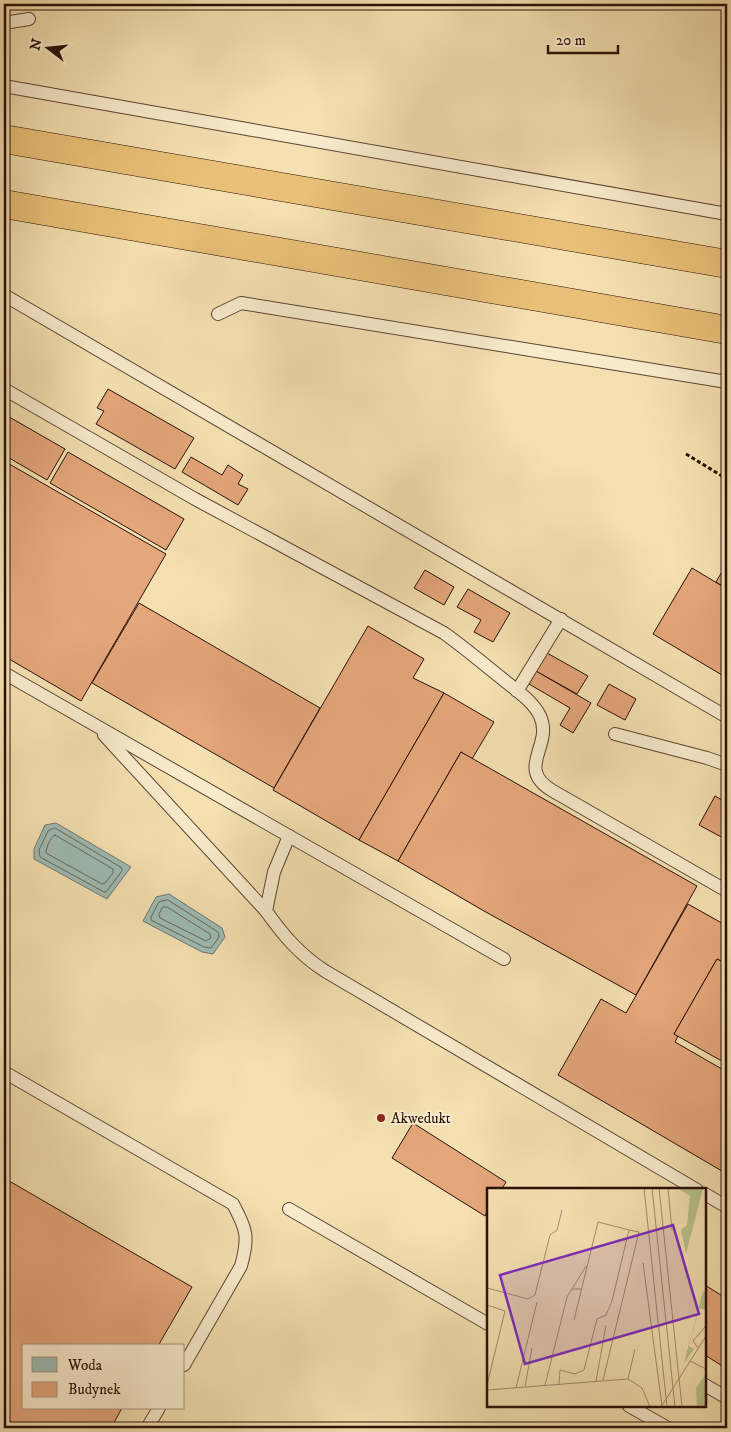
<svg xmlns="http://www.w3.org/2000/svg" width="731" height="1432" font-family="'IM FELL DW Pica',serif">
	<rect width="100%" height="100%" fill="#f4e0b1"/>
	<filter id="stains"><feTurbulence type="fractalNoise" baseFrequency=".004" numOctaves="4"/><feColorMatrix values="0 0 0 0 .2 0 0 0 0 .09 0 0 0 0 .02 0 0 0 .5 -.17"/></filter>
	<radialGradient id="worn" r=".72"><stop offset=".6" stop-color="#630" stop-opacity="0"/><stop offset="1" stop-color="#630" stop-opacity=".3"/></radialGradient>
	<!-- water -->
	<g fill="#9ebbb3" stroke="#70776e">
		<path d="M 56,823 L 131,867 L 107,899 L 34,859 L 34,849 L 45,825 Z"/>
		<path d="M 169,894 L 222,928 L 225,937 L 213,954 L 202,952 L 143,921 L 156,897 Z"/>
	</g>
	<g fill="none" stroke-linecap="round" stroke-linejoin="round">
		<!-- shore -->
		<g stroke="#64665d" stroke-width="1">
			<path d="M 55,828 L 122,868 L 122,871 L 106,892 L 104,892 L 40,857 L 39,850 L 48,831 Z"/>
			<path d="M 55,835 L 113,869 L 113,873 L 105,883 L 102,884 L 46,853 C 46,848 50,838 55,835 Z"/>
			<path d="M 168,900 L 218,932 L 219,937 L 211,948 L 204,947 L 151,920 L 151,917 L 159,902 Z"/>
			<path d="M 163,907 L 167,907 L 210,934 L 211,938 L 206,941 L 160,918 L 159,915 Z"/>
		</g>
	</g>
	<!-- building -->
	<g fill="#e4a67b" stroke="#2a1007">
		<path d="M 108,389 L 194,438 L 175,469 L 96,424 L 104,411 L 97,408 Z"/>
		<path d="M 4,414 L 65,449 L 47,480 L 4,455 Z"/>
		<path d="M 68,452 L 184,519 L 166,550 L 50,483 Z"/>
		<path d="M 191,457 L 222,475 L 228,465 L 243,475 L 238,484 L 248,489 L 238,505 L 182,472 Z"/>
		<path d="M 4,461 L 166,554 L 81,701 L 4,656 Z"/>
		<path d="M 727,563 L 727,589 L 716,582 Z"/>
		<path d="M 692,568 L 727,589 L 727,678 L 653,634 Z"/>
		<path d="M 425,570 L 454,587 L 444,605 L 414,588 Z"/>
		<path d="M 468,589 L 510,613 L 493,642 L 474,632 L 481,620 L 457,607 Z"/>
		<path d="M 139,603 L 320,708 L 274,788 L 92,683 Z"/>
		<path d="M 368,626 L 424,659 L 413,678 L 444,693 L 359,840 L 273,790 Z"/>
		<path d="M 547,653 L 588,676 L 577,694 L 536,671 Z"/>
		<path d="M 536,671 L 591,703 L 573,733 L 560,725 L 570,708 L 529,684 Z"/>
		<path d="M 609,684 L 636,699 L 625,720 L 597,705 Z"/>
		<path d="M 444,693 L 494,722 L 472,759 L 461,752 L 398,861 L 359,840 Z"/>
		<path d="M 461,752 L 697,886 L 636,995 L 484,911 L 398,861 Z"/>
		<path d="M 715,796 L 727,803 L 727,840 L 699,825 Z"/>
		<path d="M 688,904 L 727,926 L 727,964 L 717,959 L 674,1034 L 678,1036 L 675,1042 L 727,1072 L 727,1174 L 558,1075 L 601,999 L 626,1013 Z"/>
		<path d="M 717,959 L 727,964 L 727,1064 L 674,1034 Z"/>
		<path d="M 413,1123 L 506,1182 L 501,1190 L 488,1190 L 488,1210 L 485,1216 L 392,1158 Z"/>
		<path d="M 4,1178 L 192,1287 L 158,1346 L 24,1346 L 24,1408 L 122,1408 L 111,1428 L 4,1428 Z"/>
		<path d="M 705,1285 L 727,1299 L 727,1369 L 705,1355 Z"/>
	</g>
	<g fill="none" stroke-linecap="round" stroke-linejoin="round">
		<!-- lane casing -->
		<g stroke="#5c4432" stroke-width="14">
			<g id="lane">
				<path d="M 4,23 L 29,19"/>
				<path d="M 4,86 L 727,214"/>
				<path d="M 4,295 L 727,717"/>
				<path d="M 218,314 L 241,303 L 727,382"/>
				<path d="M 4,389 L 195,499 L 444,633 C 465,648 485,665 505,681 C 517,691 533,701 540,716 C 554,746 514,768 553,791 L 727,891"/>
				<path d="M 4,673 L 504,959"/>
				<path d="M 517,691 L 561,619"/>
				<path d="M 615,734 L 707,758 L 727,765"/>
				<path d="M 104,735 L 266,911"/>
				<path d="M 289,836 L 274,872 L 266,911 C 283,935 300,955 325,971 L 697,1190"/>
				<path d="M 4,1072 L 233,1204 C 247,1230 249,1237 241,1266 L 184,1365"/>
				<path d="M 705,1194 L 727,1207"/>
				<path d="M 289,1209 L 488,1324"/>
				<path d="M 705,1385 L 727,1398"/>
				<path d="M 629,1406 L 668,1428"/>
				<path d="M 147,1428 L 159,1408"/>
			</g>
		</g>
		<!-- highway casing -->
		<g stroke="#2a1007" stroke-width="29">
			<g id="highway">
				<path d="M 4,139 L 727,264"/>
				<path d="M 4,204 L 727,330"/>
			</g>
		</g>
		<!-- path -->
		<path stroke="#2a1007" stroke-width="3" stroke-dasharray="4 2.5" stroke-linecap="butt" d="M 686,454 L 727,479"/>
		<!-- lane -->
		<use href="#lane" stroke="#f8ebcc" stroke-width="12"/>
		<!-- highway -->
		<use href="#highway" stroke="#eac078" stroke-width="28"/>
	</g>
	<!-- markers -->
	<circle fill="#8f2418" stroke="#f8ebcc" stroke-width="2" cx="381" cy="1118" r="5"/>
	<g text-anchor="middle" stroke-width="4" stroke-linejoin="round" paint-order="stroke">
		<!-- poi labels -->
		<g font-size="15" fill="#2a1007" stroke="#f8ebcc" text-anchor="start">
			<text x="391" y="1123">Akwedukt</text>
		</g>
	</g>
	<!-- overview -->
	<g transform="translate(487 1188)">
		<rect width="219" height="219" fill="#f4e0b1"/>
		<path d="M 190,0 L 216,0 L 199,66 L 194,42 L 200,37 L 203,8 ZM 216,103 L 219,104 L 219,122 L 212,120 L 202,158 L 207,161 L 197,175 ZM 219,186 L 219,219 L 210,219 L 209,200 Z" fill="#b8c38e"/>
		<path fill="none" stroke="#a38d6d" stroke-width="1" d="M 157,0 L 180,219M 165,0 L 188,219M 172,0 L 195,219M 181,0 L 185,42M 156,75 L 175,218M 0,100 L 41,111 L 48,107 L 63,47 L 70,42 L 75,22M 85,101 L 99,78M 0,117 L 18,123 L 0,197M 211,160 L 206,153 L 219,138M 203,173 L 219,181M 141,191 L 148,161M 116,192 L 152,44 L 142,42M 109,193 L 119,137M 72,196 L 73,182 L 88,186 L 97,182 L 110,131 L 119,127 L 125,113 L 142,42 L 111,34 L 87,132M 58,197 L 80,109 L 85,101 L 95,101M 38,199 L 45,160M 29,200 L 50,114M 0,202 L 141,191 L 155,200 L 163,219M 174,219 L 219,148"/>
		<path fill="#7b2cbf" fill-opacity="0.15" stroke="#7b2cbf" stroke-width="2.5" d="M 186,37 L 212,126 L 38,176 L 13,87 Z"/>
		<rect width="219" height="219" fill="none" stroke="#2a1007" stroke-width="2.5"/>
	</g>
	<!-- margin -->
	<rect width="731" height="1432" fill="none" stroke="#f4e0b1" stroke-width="20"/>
	<rect x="5" y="5" width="721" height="1422" fill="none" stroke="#2a1007" stroke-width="2.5"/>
	<rect x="10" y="10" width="711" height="1412" fill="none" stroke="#2a1007"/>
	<!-- legend -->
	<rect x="22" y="1344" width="162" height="65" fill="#f8ebcc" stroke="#a6937d"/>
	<rect x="32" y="1357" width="25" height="15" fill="#9ebbb3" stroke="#a6937d"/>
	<text x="68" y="1370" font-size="15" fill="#2a1007">Woda</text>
	<rect x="32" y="1382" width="25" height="15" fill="#e4a67b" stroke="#a6937d"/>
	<text x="68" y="1394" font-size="15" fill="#2a1007">Budynek</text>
	<!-- north arrow -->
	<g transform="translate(48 48) rotate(286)" stroke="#f8ebcc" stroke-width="4" paint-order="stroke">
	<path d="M0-4L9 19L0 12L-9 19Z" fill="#2a1007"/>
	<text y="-8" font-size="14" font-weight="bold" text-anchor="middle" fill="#2a1007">N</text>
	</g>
	<!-- scale -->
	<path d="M548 45v8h70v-8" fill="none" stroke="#2a1007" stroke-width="2.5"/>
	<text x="556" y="45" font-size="15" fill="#2a1007" stroke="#f8ebcc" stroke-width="4" paint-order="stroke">20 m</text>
	<rect width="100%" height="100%" filter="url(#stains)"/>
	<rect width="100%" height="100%" fill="url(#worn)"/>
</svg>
